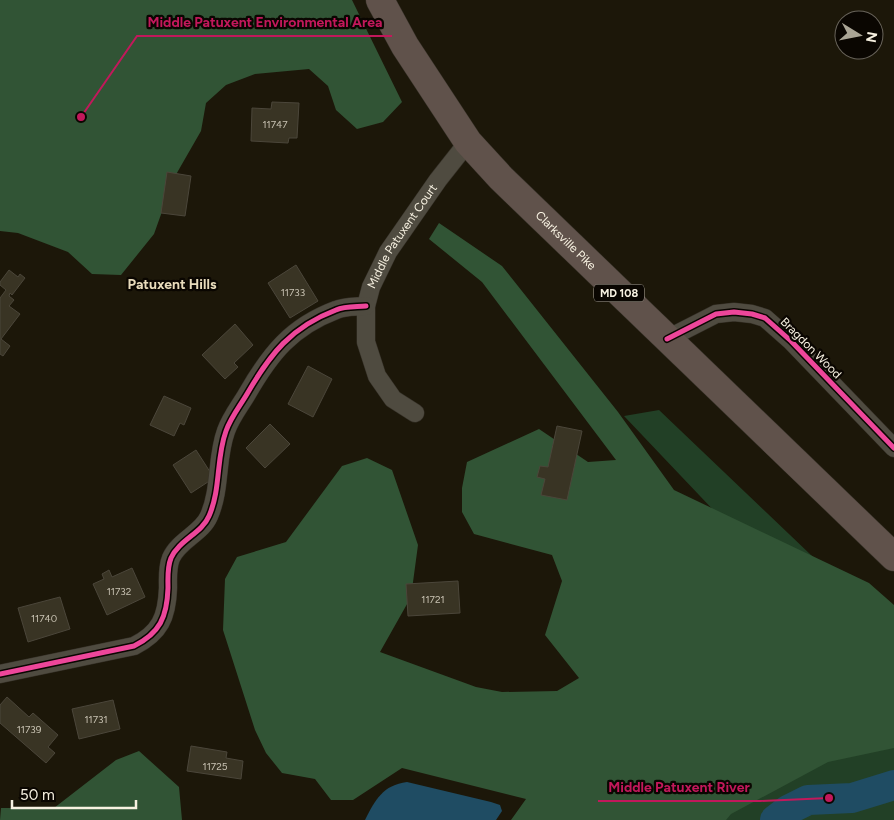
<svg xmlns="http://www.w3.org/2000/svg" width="894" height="820" font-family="Figtree,sans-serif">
	<rect width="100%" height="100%" fill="#1c1709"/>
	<!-- green -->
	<path fill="#224026" d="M 659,410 L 877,618 L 894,641 L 894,820 L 625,820 L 870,675 L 624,416 Z"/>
	<!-- forest -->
	<g fill="#315435">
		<path d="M 0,0 L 352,0 L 402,102 L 383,122 L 357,129 L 336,110 L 328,86 L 309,69 L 255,74 L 226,85 L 206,103 L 201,131 L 174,178 L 154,234 L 121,275 L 92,274 L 68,252 L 18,233 L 0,231 Z"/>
		<path d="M 439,223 L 502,266 L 618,412 L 674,490 L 869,583 L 894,605 L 894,748 L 828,762 L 731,814 L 726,820 L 511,820 L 526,799 L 402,768 L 353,800 L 331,800 L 315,779 L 282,773 L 266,753 L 255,730 L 223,630 L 225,579 L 237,557 L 286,542 L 342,466 L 367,458 L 392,470 L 418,545 L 411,597 L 380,652 L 476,687 L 502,692 L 557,691 L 579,678 L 545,635 L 562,581 L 552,555 L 474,534 L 462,512 L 462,488 L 467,462 L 539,429 L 588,462 L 616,460 L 482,282 L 429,239 Z"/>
		<path d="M 139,751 L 179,787 L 182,820 L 0,820 L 1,808 L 54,808 L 116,760 Z"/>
	</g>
	<!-- water -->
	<path fill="#1f4c63" d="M 407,782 L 491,802 L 500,805 L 502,811 L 496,820 L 365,820 C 375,800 383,785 407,782 Z"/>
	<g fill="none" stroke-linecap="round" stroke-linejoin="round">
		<!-- river -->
		<path stroke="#1f4c63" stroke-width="30" d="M 775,820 L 788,810 L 808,800 L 852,798 L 894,785"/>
	</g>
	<!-- building -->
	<g fill="#393424" stroke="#4b463a">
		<path d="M 272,102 L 299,103 L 297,138 L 289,138 L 288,143 L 251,141 L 252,108 L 271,109 Z"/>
		<path d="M 167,172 L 191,176 L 185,216 L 161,213 Z"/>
		<path d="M 296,265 L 318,301 L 290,318 L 268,283 Z"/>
		<path d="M 9,270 L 18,277 L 20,274 L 25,278 L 12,295 L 10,293 L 9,296 L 14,300 L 9,306 L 20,314 L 1,339 L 10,346 L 3,356 L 0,354 L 0,298 L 6,290 L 0,285 L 0,282 Z"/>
		<path d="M 235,324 L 253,345 L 234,363 L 238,367 L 225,379 L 202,355 Z"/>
		<path d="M 308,366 L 332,379 L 313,417 L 288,404 Z"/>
		<path d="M 164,396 L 191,408 L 184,425 L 180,423 L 174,436 L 150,425 Z"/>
		<path d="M 270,424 L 290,444 L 265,468 L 246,448 Z"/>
		<path d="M 557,426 L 582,431 L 567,500 L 541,495 L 545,479 L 537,477 L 540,466 L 548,467 Z"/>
		<path d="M 196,450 L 214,478 L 191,493 L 173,465 Z"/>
		<path d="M 132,568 L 145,597 L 107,615 L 93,584 L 104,579 L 102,574 L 109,570 L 112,577 Z"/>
		<path d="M 458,581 L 460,613 L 408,616 L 406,584 Z"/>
		<path d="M 60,597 L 70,629 L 28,642 L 18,608 Z"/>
		<path d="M 7,697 L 29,717 L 33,713 L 58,735 L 48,747 L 55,753 L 46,763 L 0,723 L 0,705 Z"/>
		<path d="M 113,700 L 120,729 L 79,739 L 72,709 Z"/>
		<path d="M 191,746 L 227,752 L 226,758 L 243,761 L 241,779 L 187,771 Z"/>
	</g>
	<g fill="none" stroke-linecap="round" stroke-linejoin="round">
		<!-- street casing -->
		<g stroke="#373229" stroke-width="19">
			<g id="street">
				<path d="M 667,339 L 716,314 L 734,312 L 752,314 L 765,318 L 791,341 L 894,448"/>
				<path id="s1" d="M 415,413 L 393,399 L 377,376 L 366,342 L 366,306 L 371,287 L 388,252 L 438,180 L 468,142"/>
				<path d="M 0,674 L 134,646 C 160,633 167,617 168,588 C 168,578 167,568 171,558 C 179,540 202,533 209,516 C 221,489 216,458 226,431 C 231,417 240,406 247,394 C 270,354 291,327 336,310 C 345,306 356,307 366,306"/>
			</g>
		</g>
		<!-- primary casing -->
		<g stroke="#373229" stroke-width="29">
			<g id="primary">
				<path id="s2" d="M 380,0 L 405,46 L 468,142 L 501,178 L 894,557"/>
			</g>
		</g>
		<!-- street -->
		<use href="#street" stroke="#4f4b40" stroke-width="18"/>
		<!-- primary -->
		<use href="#primary" stroke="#60524b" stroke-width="28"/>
		<!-- cycleway casing -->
		<g stroke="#0a0601" stroke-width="8">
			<g id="cycleway">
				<path d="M 667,339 L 716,314 L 734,312 L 752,314 L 765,318 L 791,341 L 894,448"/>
				<path d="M 0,674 L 134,646 C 160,633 167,617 168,588 C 168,578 167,568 171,558 C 179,540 202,533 209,516 C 221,489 216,458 226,431 C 231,417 240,406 247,394 C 270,354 291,327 336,310 C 345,306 356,307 366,306"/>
			</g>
		</g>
		<!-- cycleway -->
		<use href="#cycleway" stroke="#ed469a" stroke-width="5"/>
	</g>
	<g text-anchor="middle" stroke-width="4.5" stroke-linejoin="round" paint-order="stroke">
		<!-- number labels -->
		<g font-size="10" fill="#c8c2b2">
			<text x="275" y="128">11747</text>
			<text x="293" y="296">11733</text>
			<text x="119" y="595">11732</text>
			<text x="433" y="603">11721</text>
			<text x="44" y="622">11740</text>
			<text x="96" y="723">11731</text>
			<text x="29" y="733">11739</text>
			<text x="215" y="770">11725</text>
		</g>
		<!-- shield labels -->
		<rect fill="#0a0601" stroke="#b0aa9e" stroke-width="1" x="594" y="284.5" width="50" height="17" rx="4"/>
		<g font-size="11" font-weight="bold" fill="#f7f1e1">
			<text x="619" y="297">MD 108</text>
		</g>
		<!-- street labels -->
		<g font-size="12" fill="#f7f1e1" stroke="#0a0601">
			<text dy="4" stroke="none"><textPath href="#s1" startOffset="205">Middle Patuxent Court</textPath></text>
			<text dy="4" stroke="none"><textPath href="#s2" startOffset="306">Clarksville Pike</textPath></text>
			<text transform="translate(811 348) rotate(45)" y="4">Bragdon Wood</text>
		</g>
		<!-- neighbourhood labels -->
		<g font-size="14" font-weight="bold" fill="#e8dbbb" stroke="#0a0601">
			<text x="172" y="289">Patuxent Hills</text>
		</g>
	</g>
	<!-- callouts -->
	<path fill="none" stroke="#c2185b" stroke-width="2" d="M81 117L137 36H392M829 798L760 801H598"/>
	<g fill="#c2185b" stroke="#0a0601" stroke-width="2">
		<circle cx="81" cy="117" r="5"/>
		<circle cx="829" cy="798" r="5"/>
	</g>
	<g font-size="14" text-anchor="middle" font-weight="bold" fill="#c2185b" stroke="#0a0601" stroke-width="4.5" stroke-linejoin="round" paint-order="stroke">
		<text x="265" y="27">Middle Patuxent Environmental Area</text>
		<text x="679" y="792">Middle Patuxent River</text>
	</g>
	<!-- north arrow -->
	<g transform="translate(859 35) rotate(100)"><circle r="24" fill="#0a0601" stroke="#69645b"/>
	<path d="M0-4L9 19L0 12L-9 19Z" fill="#aaa595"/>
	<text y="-8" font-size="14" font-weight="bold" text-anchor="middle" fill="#f7f1e1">N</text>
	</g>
	<!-- scale -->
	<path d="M12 800v8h124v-8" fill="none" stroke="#f7f1e1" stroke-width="2.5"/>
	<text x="20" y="800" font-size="15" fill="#f7f1e1" stroke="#0a0601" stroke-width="4" paint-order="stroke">50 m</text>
</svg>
